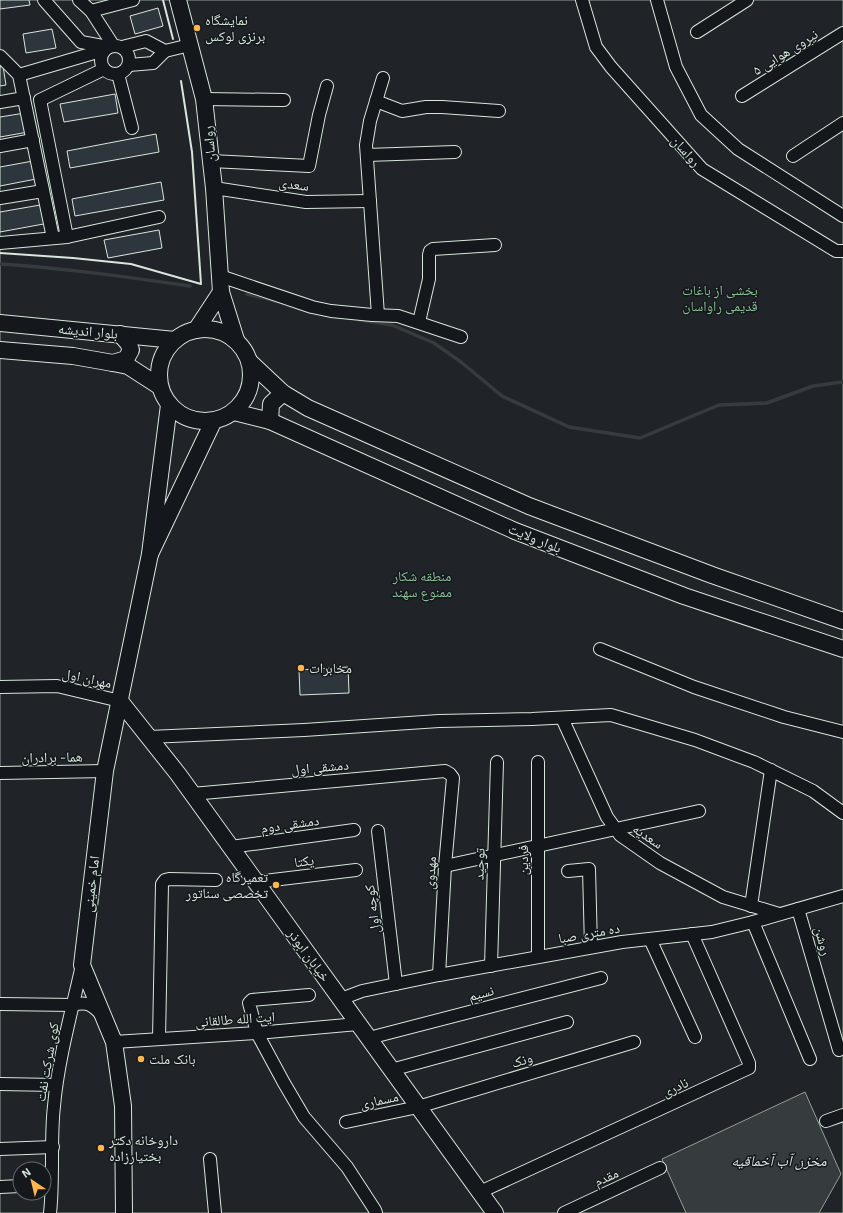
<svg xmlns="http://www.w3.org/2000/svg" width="843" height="1213" font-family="'Exo 2','Noto Naskh Arabic',sans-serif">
	<rect width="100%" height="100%" fill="#14181c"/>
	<!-- green -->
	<path fill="#202428" stroke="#939e99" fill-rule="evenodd" d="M 0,0 L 843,0 L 843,1213 L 0,1213 ZM 20,1169 L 44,1169 L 44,1193 L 20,1193 Z"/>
	<!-- water -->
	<path fill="#363b3e" stroke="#939e99" d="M 805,1092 L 841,1174 L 819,1213 L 686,1213 L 662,1159 Z"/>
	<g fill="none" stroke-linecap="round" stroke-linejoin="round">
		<!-- stream -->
		<g stroke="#363b3e" stroke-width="3.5">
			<path d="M 0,264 C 63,268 127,277 190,286"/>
			<path d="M 247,294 L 284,303"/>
			<path d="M 360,320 L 392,325 L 434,343 L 461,362 L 502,396 L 569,427 L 640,438 L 719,405 L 767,403 L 813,386 L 843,382"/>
		</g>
	</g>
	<!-- building -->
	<g fill="#2c363c" stroke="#d8e6dc">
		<path d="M 0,0 L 29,0 L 30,5 L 0,9 Z"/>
		<path d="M 158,8 L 163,26 L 135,34 L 130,16 Z"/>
		<path d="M 52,29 L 56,48 L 26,53 L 23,34 Z"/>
		<path d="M 3,66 L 6,85 L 0,86 L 0,67 Z"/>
		<path d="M 115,94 L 118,113 L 64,122 L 60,104 Z"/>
		<path d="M 31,112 L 34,131 L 0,137 L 0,117 Z"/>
		<path d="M 156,134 L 159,152 L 70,168 L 67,151 Z"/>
		<path d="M 33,161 L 36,179 L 0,186 L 0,167 Z"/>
		<path d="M 161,182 L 164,200 L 75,216 L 72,199 Z"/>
		<path d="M 46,204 L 49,223 L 0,232 L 0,212 Z"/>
		<path d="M 159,230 L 162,248 L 108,258 L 104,240 Z"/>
		<path d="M 348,667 L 349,693 L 300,695 L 299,670 Z"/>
	</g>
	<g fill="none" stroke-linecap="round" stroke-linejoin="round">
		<!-- minor casing -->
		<g stroke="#d8e6dc" stroke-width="14">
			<g id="minor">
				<path d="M 44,0 L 81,42 L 108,47"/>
				<path d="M 79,0 L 91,11 L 113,45"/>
				<path d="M 582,0 L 596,47 L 611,67 L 702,169 L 836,251 L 843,251"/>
				<path d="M 657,0 L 676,67 L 701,115 L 738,149 L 843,216"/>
				<path d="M 91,11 L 133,0"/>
				<path d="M 697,32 L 747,0"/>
				<circle cx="115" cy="60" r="14"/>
				<path d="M 122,47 L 146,41 L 165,51 L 190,45"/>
				<path d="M 0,56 L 19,75 L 53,238"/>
				<path d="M 129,65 L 153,63 L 165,51"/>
				<path d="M 118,74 L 132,128"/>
				<path d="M 19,75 L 104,50"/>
				<path d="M 742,96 L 843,33"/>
				<path d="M 204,99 L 284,100"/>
				<path d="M 376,101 L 402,111 L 426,107 L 442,107 L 499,111"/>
				<path d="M 0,102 L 24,98"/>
				<path d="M 0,146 L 33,140"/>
				<path d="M 367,155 L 455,152"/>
				<path d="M 793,156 L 843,123"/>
				<path d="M 211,161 L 309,166 L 319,115 L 327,86"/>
				<path d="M 214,188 L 306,202 L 370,201"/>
				<path d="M 0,198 L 43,191"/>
				<path d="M 67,237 L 40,100 L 104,69"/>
				<path d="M 0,243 L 67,237 L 159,217"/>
				<path d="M 220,276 L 312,307 L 331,311 L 372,315 L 398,316 L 461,337"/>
				<path d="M 378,315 L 366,145 L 370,121 L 383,78"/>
				<path d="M 419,322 L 429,279 L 429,255 L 430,251 L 433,249 L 495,245"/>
				<path d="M 600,649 L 694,687 L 784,717 L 843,732"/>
				<path d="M 0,687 L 57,686 L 120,701"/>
				<path d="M 562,718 L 607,817 L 620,835 L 660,863 L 723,897 L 779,914"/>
				<path d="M 149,737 L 304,730 L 439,721 L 532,719 L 611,715 L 695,740 L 754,762 L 813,791 L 843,813"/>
				<path d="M 0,773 L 105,771"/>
				<path d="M 192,794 L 445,771 L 450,774 L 453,778 L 445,866 L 439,975"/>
				<path d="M 378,831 L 396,984"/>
				<path d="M 231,847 L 354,830"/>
				<path d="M 445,866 L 699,811"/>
				<path d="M 568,871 L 589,869 L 591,947"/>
				<path d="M 256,882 L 356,870"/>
				<path d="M 751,906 L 771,770"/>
				<path d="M 798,909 L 839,1050"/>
				<path d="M 753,922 L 810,1059"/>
				<path d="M 650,939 L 695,1037"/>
				<path d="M 538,957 L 538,762"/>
				<path d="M 491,966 L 497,762"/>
				<path d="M 309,995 L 252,1000 L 249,1003 L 257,1033 L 284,1083 L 304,1117 L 347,1167 L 375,1210 L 376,1213"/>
				<path d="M 341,999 L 362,991 L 439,975 L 622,942 L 712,932 L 753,922 L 843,896"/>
				<path d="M 0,1004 L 73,1005 C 88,1001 92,1005 102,1015"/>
				<path d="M 369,1038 L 601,978"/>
				<path d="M 159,1039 L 162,884 L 165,880 L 169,879 L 216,880"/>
				<path d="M 114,1042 L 257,1033 L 358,1024"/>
				<path d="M 391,1070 L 567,1022"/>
				<path d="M 0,1084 L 56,1085"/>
				<path d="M 826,1121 L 843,1115"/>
				<path d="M 346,1122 L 418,1107 L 634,1042"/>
				<path d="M 0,1149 L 53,1147"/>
				<path d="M 210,1159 L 215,1213"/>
				<path d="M 0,1187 L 20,1186"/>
				<path d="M 480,1192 L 749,1068 L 749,1063 L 692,934"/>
				<path d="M 50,1213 C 54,1177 50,1141 54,1106 C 58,1060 72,1010 82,965"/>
				<path d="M 564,1213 L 660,1168"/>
			</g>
		</g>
		<!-- major casing -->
		<g stroke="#d8e6dc" stroke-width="18">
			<g id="major">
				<path d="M 178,0 L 204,99 L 214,188 L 221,292"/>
				<path d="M 0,323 L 175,340"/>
				<circle cx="205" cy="375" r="46"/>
				<path d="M 196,330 L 221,292 L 236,340"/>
				<path d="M 0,350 L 73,356 L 113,363 L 128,366 L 159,386"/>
				<path d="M 250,362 L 283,393 L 308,408 L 529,506 L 712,575 L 843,621"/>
				<path d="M 113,363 L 126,359 L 131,350 L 128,343 L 120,334"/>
				<path d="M 169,405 L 150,554 L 213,422"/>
				<path d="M 234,412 L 270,421 L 515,531 L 684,596 L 843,649"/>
				<path d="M 270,421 L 271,404 L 283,393"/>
				<path d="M 120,701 L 178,774 L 495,1213"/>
				<path d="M 124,1213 L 123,1106 L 114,1042 L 82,965 L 105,771 L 150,554"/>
			</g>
		</g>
		<!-- minor -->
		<use href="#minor" stroke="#14181c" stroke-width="12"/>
		<!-- major -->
		<use href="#major" stroke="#14181c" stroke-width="16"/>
		<!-- wall -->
		<g stroke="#d8e6dc" stroke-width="2">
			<path d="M 163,0 L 173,39"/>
			<path d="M 0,253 L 73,258 L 131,264 L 201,284 L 192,152 L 181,81"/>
		</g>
	</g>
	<!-- markers -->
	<g fill="#ffb74d" stroke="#14181c" stroke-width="1.5">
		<circle cx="197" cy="28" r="4"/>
		<circle cx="301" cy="668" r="4"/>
		<circle cx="276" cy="885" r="4"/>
		<circle cx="141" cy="1059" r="4"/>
		<circle cx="101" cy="1148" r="4"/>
	</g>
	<g text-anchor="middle" stroke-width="3" stroke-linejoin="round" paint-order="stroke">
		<!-- poi labels -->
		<g font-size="14" fill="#d8e6dc" stroke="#14181c" text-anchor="start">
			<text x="205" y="25">نمایشگاه<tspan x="205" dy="16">برنزی لوکس</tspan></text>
			<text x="309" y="673">مخابرات</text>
			<text x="268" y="882" text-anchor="end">تعمیرگاه<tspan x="268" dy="16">تخصصی سناتور</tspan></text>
			<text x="149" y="1064">بانک ملت</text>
			<text x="109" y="1145">داروخانه دکتر<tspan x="109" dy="16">بختیارزاده</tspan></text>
		</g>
		<!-- street labels -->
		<g font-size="14" fill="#d8e6dc" stroke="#14181c">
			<text transform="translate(785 52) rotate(-32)" y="5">نیروی هوایی ۵</text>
			<text transform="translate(209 144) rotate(-96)" y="5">رواسان</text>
			<text transform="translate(686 151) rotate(48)" y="5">رواسان</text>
			<text transform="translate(294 184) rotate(7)" y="5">سعدی</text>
			<text transform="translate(88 331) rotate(5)" y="5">بلوار اندیشه</text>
			<text transform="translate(535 538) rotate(22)" y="5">بلوار ولایت</text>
			<text transform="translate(87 678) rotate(12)" y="5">مهران اول</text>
			<text transform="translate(52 757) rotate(-1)" y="5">هما- برادران</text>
			<text transform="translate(320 767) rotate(-5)" y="5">دمشقی اول</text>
			<text transform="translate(290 824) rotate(-8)" y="5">دمشقی دوم</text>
			<text transform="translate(648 836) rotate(34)" y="5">سعدیه</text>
			<text transform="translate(523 860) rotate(-90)" y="5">فردین</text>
			<text transform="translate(304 861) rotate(-7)" y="5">یکتا</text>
			<text transform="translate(479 864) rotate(-88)" y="5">توحید</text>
			<text transform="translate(430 873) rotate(-86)" y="5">مهدوی</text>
			<text transform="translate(91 884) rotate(-83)" y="5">امام خمینی</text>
			<text transform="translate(372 909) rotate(-97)" y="5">کوچه اول</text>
			<text transform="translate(589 933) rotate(-10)" y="5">ده متری صبا</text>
			<text transform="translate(823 941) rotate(74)" y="5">روشن</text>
			<text transform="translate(309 955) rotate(54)" y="5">خیابان ابوذر</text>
			<text transform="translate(481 993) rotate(-15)" y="5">نسیم</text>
			<text transform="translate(235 1019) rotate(-4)" y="5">ایت الله طالقانی</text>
			<text transform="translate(522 1060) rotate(-17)" y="5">ونک</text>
			<text transform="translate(47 1062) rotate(-80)" y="5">کوی شرکت نفت</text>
			<text transform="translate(675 1087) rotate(-25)" y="5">نادری</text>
			<text transform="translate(379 1100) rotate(-12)" y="5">مسماری</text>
			<text transform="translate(606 1177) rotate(-25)" y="5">مقدم</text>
		</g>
		<!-- park labels -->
		<g font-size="14" fill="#8ac095" stroke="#14181c">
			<text x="720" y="295">بخشی از باغات<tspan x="720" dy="16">قدیمی راواسان</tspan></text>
			<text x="422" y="581">منطقه شکار<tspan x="422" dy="16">ممنوع سهند</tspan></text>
		</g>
		<!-- water labels -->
		<g font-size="15" font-style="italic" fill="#d8e6dc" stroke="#14181c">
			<text x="779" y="1166">مخزن آب آخماقیه</text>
		</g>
	</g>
	<!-- north arrow -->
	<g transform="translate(32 1181) rotate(325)"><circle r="19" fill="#14181c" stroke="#626a69"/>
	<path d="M0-3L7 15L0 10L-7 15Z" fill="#ffb74d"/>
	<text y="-6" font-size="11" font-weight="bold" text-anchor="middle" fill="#d8e6dc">N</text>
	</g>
</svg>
